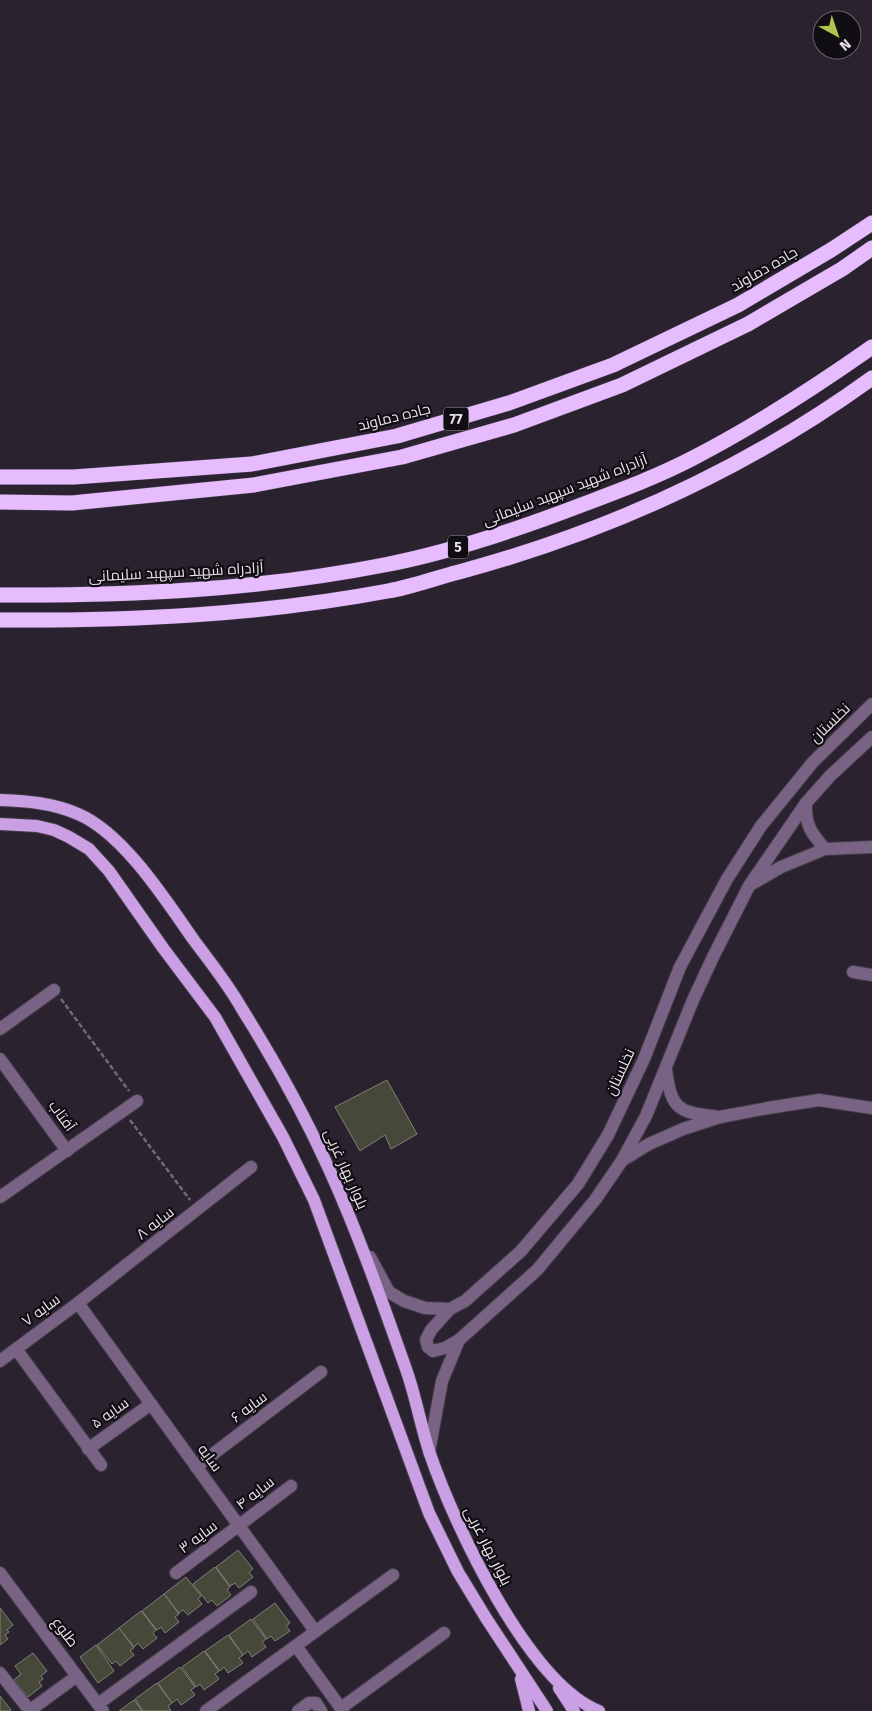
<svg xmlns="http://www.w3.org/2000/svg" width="872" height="1711" font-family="'Fira Sans',Cairo,sans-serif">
	<rect width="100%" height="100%" fill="#2b2230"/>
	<!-- building -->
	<g fill="#464939" stroke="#7f8270">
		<path d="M 387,1080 L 417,1134 L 391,1149 L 385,1135 L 360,1151 L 335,1107 Z"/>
		<path d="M 238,1550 L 253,1569 L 249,1572 L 253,1577 L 239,1588 L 235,1583 L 230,1586 L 216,1567 Z"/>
		<path d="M 215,1567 L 230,1587 L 227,1590 L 231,1595 L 217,1606 L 212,1600 L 208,1603 L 193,1584 Z"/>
		<path d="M 186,1577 L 201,1596 L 198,1599 L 202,1604 L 188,1615 L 183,1610 L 179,1613 L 164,1594 Z"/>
		<path d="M 164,1594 L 179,1614 L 175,1617 L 179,1622 L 165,1633 L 161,1627 L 157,1630 L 142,1611 Z"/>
		<path d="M 275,1603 L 290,1623 L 286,1626 L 290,1631 L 275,1641 L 271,1636 L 267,1639 L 253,1619 Z"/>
		<path d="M 0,1608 L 13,1625 L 7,1630 L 9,1632 L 5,1635 L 8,1639 L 0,1645 Z"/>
		<path d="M 141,1611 L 156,1630 L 153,1633 L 157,1638 L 143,1649 L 138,1643 L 134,1647 L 119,1628 Z"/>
		<path d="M 251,1619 L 266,1639 L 262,1642 L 266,1647 L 252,1657 L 248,1651 L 243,1655 L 229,1635 Z"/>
		<path d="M 119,1628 L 134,1648 L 130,1650 L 134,1655 L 120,1666 L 116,1661 L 112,1664 L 97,1645 Z"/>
		<path d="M 228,1635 L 243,1655 L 239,1658 L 243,1663 L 228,1673 L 224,1667 L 220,1671 L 205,1651 Z"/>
		<path d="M 96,1645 L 114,1671 L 98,1683 L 80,1657 Z"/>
		<path d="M 204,1651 L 219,1671 L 215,1674 L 219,1679 L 204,1690 L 200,1684 L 196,1687 L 182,1667 Z"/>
		<path d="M 33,1653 L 47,1671 L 41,1676 L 43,1679 L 39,1682 L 42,1686 L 28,1697 L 14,1680 L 21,1674 L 15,1666 Z"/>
		<path d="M 180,1667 L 195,1687 L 191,1690 L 195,1695 L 181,1705 L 177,1699 L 172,1703 L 158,1683 Z"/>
		<path d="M 157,1683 L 172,1703 L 168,1706 L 171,1711 L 143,1711 L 135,1699 Z"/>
		<path d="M 0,1696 L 11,1710 L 10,1711 L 0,1711 Z"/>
		<path d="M 134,1700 L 142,1711 L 119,1711 Z"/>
	</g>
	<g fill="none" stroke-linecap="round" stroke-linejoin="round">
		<!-- minor casing -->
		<g stroke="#453d4a" stroke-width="14">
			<g id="minor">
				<path d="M 806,803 C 805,825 811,833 825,849"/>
				<path d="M 750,885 L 781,867 L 825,849 L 872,847"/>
				<path d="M 853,972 L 872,975"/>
				<path d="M 0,1029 L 54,990"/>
				<path d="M 0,1059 L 67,1151"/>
				<path d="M 720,1117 L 768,1108 L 819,1100 L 872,1108"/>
				<path d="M 623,1160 L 649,1144 L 683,1129 L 720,1117 C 680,1112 671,1112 666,1069"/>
				<path d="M 0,1197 L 137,1101"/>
				<path d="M 370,1257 L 389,1292 L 404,1301 L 425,1308 L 450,1309 L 465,1301 L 521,1251 L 578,1184 L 608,1135 L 644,1059 L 680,967 L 727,879 L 761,826 L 813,762 L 872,704"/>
				<path d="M 78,1303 L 315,1631"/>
				<path d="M 450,1309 L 431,1330 L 426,1340 L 428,1347 L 433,1351 L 445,1348 L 459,1340"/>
				<path d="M 16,1349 L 101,1465"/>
				<path d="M 0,1361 L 78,1303 L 251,1167"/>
				<path d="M 88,1449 L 151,1404"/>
				<path d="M 429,1452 L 442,1381 L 459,1340 L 537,1270 L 595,1200 L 621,1162 L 646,1116 L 693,1000 L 713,957 L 749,886 L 806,803 L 830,776 L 872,737"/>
				<path d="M 196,1467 L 321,1372"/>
				<path d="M 0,1573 L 103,1711"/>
				<path d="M 176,1573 L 291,1486"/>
				<path d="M 296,1646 L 343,1711"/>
				<path d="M 0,1673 L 30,1711"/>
				<path d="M 98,1704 L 251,1592"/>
				<path d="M 341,1708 L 444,1633"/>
				<path d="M 29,1711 L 77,1676"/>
				<path d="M 206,1711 L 393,1575"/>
				<path d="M 298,1711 L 309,1703 L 316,1703 L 321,1711"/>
			</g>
		</g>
		<!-- major casing -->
		<g stroke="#453d4a" stroke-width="14">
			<g id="major">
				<path d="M 0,800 C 27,801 53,803 78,814 C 123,833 165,899 193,939 C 210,962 228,984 242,1009 C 274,1060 304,1114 329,1169 C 359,1235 383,1304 407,1372 C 416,1398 421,1427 430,1454 C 454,1524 528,1683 599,1711"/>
				<path d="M 0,824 L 37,826 L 54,830 L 69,837 L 89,849 L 109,871 L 163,948 L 215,1017 L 283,1137 L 314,1200 L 429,1513 L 458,1572 L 486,1618 L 547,1711"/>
				<path d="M 521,1679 L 529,1711"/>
				<path d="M 559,1688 L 574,1711"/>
			</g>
		</g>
		<!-- highway casing -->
		<g stroke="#453d4a" stroke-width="16">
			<g id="highway">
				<path d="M 0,477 L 74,477 L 252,464 L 397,436 L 509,403 L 613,365 L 738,305 L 831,250 L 872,223"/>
				<path d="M 0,502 L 72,503 L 254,485 L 402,457 L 514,425 L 622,385 L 748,324 L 842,269 L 872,248"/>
				<path d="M 0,595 C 129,596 257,590 384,565 C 452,552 519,529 584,504 C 621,490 659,476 695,457 C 757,425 815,387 872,347"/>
				<path d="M 0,620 C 130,621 260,615 388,591 C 412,587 435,578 459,572 C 607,532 748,468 872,378"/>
			</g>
		</g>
		<!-- path -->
		<g stroke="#716a76" stroke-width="2.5" stroke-dasharray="5 2.5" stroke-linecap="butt">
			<path d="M 61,999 L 129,1091"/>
			<path d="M 130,1120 L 190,1200"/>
		</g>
		<!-- minor -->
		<use href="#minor" stroke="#786384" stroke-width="12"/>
		<!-- major -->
		<use href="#major" stroke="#cb9fe3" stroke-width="12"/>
		<!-- highway -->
		<use href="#highway" stroke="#e6bcfe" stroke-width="15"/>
	</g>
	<g text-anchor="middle" stroke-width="4.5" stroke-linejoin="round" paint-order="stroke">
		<!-- shield labels -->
		<g fill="#110e13" stroke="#a7a2aa" stroke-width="1">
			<rect x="443.5" y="407.5" width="25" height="23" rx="4"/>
			<rect x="448" y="535.5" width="20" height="23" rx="4"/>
		</g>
		<g font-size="14" font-weight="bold" fill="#e7e1ea">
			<text x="456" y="424">77</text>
			<text x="458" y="552">5</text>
		</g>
		<!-- street labels -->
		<g font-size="15" fill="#e7e1ea" stroke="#110e13">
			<text transform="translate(764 269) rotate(-30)" y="5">جاده دماوند</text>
			<text transform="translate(394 417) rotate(-14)" y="5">جاده دماوند</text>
			<text transform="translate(565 490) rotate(-21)" y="5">آزادراه شهید سپهبد سلیمانی</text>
			<text transform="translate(176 572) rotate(-3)" y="5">آزادراه شهید سپهبد سلیمانی</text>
			<text transform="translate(830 723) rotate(-44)" y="5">نخلستان</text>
			<text transform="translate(620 1072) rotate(-65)" y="5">نخلستان</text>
			<text transform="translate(62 1116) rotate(54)" y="5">آفتاب</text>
			<text transform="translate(346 1169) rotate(66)" y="5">بلوار بهار غربی</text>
			<text transform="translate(155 1223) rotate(-38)" y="5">سایه ۸</text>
			<text transform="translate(41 1310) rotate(-36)" y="5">سایه ۷</text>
			<text transform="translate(249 1407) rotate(-37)" y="5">سایه ۶</text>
			<text transform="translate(110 1413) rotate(-35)" y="5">سایه ۵</text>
			<text transform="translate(210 1458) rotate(54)" y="5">سایه</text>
			<text transform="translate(255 1493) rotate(-38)" y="5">سایه ۴</text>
			<text transform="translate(198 1537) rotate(-37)" y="5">سایه ۳</text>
			<text transform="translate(488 1546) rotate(63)" y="5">بلوار بهار غربی</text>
			<text transform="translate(65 1632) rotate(53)" y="5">طلوع</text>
		</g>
	</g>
	<!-- north arrow -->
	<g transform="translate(837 35) rotate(140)"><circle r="24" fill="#110e13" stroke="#676269"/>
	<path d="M0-4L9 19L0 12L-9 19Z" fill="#b2c34c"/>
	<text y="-8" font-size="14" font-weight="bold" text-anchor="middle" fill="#e7e1ea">N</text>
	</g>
</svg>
